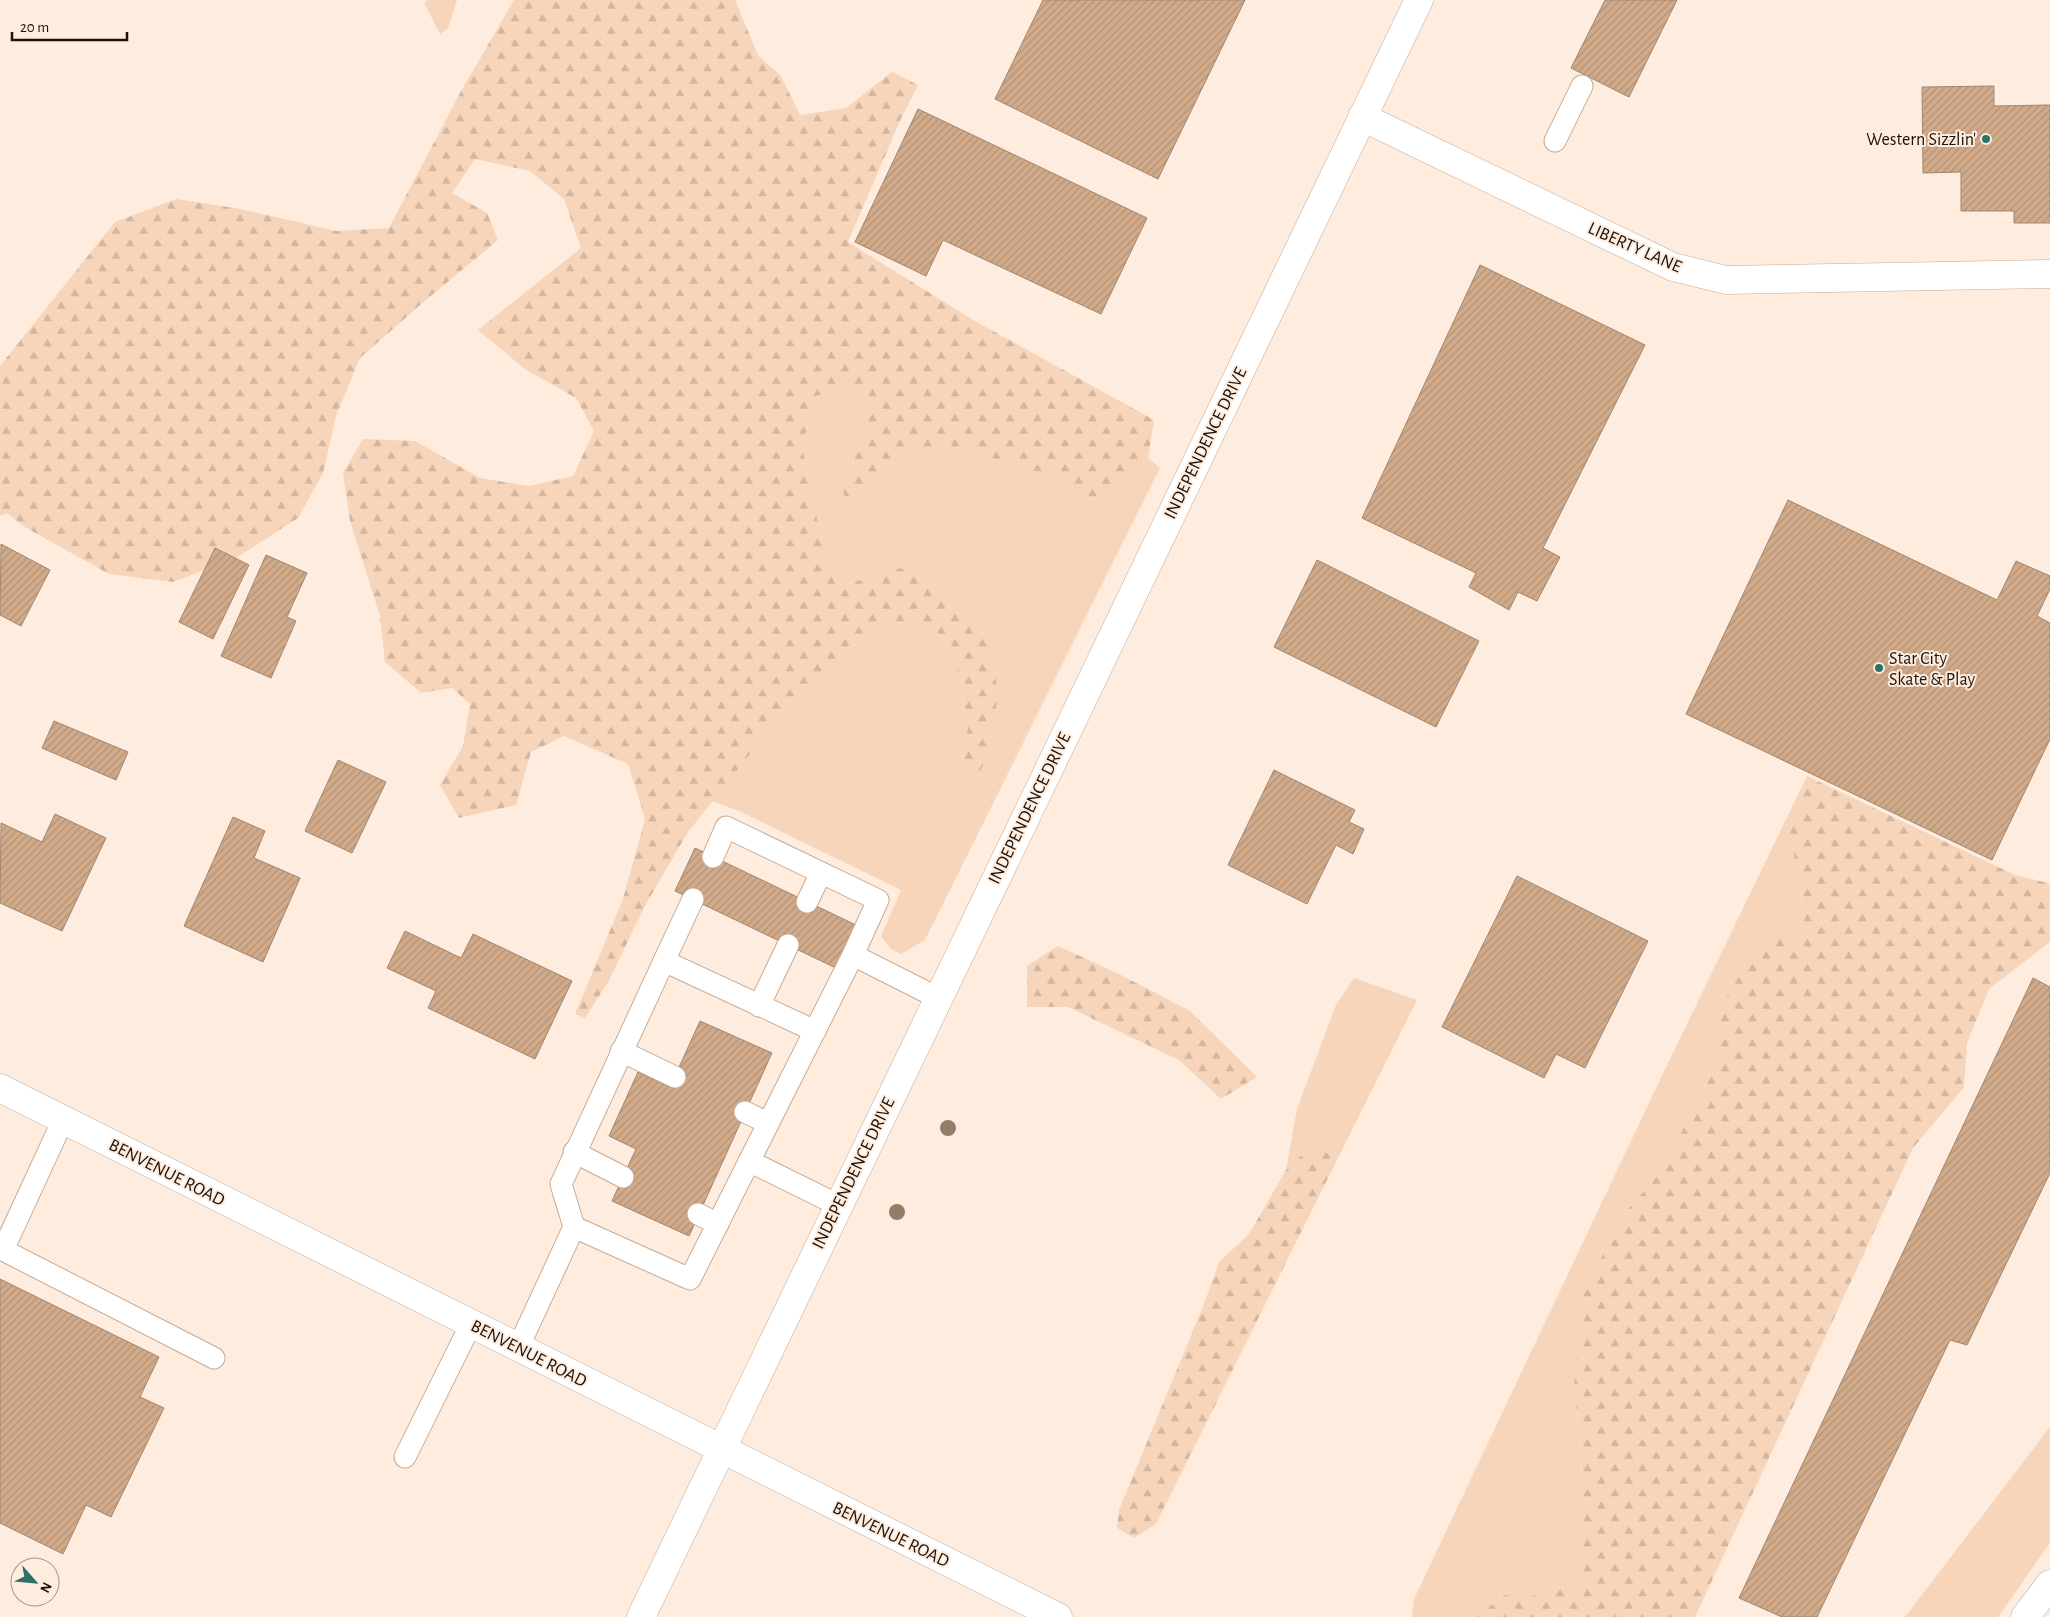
<svg xmlns="http://www.w3.org/2000/svg" width="2050" height="1617" font-family="'Alegreya Sans',sans-serif">
	<defs>
		<pattern id="forest-firs" width="22" height="20" patternUnits="userSpaceOnUse" patternTransform="scale(1.25)"><rect width="22" height="20" fill="#f7d5ba"/><path d="M5 1l3.5 6h-7zM16 11l3.5 6h-7z" fill="#d3b69f"/></pattern>
		<pattern id="building-hatch" width="6" height="6" patternUnits="userSpaceOnUse" patternTransform="scale(1.25)"><rect width="6" height="6" fill="#d1aa8a"/><path d="M-1 1l2-2M0 6l6-6M5 7l2-2" fill="none" stroke="#b39176"/></pattern>
	</defs>
	<rect width="100%" height="100%" fill="#feecde"/>
	<!-- grass -->
	<g fill="#f7d5ba">
		<path d="M 428,0 L 457,0 L 448,28 L 440,34 L 424,3 Z"/>
		<path d="M 849,384 L 869,395 L 869,428 L 841,486 L 875,488 L 909,448 L 970,451 L 1056,478 L 1099,502 L 1126,482 L 1148,458 L 1160,468 L 925,940 L 901,954 L 891,949 L 881,936 L 901,890 L 739,811 L 712,801 L 757,744 L 827,665 L 885,621 L 930,627 L 954,649 L 968,727 L 962,769 L 987,639 L 948,591 L 901,568 L 837,587 L 819,528 L 803,451 L 811,398 Z"/>
		<path d="M 1807,776 L 1790,833 L 1805,918 L 1797,939 L 1775,938 L 1718,1009 L 1717,1064 L 1660,1173 L 1622,1216 L 1574,1386 L 1583,1484 L 1583,1584 L 1531,1596 L 1504,1595 L 1477,1617 L 1412,1617 L 1414,1599 L 1657,1086 Z"/>
		<path d="M 1354,978 L 1417,1000 L 1339,1156 L 1309,1148 L 1286,1170 L 1297,1109 L 1336,1005 Z"/>
		<path d="M 2050,1427 L 2050,1543 L 1998,1617 L 1905,1617 Z"/>
	</g>
	<!-- forest -->
	<g fill="url(#forest-firs)">
		<path d="M 514,0 L 735,0 L 758,55 L 781,76 L 800,115 L 846,108 L 892,72 L 918,85 L 900,121 L 848,242 L 973,320 L 1154,420 L 1148,458 L 1126,482 L 1099,502 L 1056,478 L 970,451 L 909,448 L 875,488 L 850,510 L 841,486 L 869,428 L 869,395 L 849,384 L 811,398 L 803,451 L 819,528 L 837,587 L 901,568 L 948,591 L 987,639 L 998,691 L 990,755 L 976,777 L 962,769 L 968,727 L 954,649 L 930,627 L 885,621 L 827,665 L 757,745 L 688,832 L 646,904 L 608,982 L 585,1018 L 575,1014 L 623,899 L 645,819 L 628,764 L 564,736 L 531,752 L 516,805 L 459,818 L 440,785 L 463,746 L 470,704 L 452,688 L 421,693 L 385,662 L 380,616 L 350,521 L 343,473 L 363,439 L 415,441 L 480,478 L 529,486 L 573,476 L 594,431 L 576,398 L 525,369 L 478,330 L 581,248 L 564,199 L 530,171 L 475,159 L 452,193 L 487,213 L 498,240 L 420,305 L 360,358 L 336,416 L 323,473 L 298,518 L 236,558 L 173,582 L 109,574 L 23,526 L 7,513 L 0,516 L 0,366 L 115,222 L 176,199 L 241,209 L 336,231 L 389,228 L 460,93 Z"/>
		<path d="M 1807,776 L 2015,875 L 2048,883 L 2050,888 L 2050,942 L 1989,989 L 1967,1043 L 1964,1087 L 1913,1148 L 1695,1617 L 1477,1617 L 1504,1595 L 1531,1596 L 1583,1584 L 1583,1484 L 1574,1386 L 1583,1294 L 1622,1216 L 1660,1173 L 1717,1064 L 1718,1010 L 1754,953 L 1775,937 L 1797,939 L 1805,918 L 1790,833 Z"/>
		<path d="M 1058,946 L 1119,974 L 1190,1011 L 1257,1077 L 1221,1099 L 1179,1060 L 1068,1007 L 1027,1007 L 1027,966 Z"/>
		<path d="M 1309,1148 L 1339,1156 L 1156,1524 L 1134,1538 L 1117,1528 L 1119,1510 L 1204,1304 L 1219,1262 L 1249,1234 L 1286,1170 Z"/>
	</g>
	<!-- building -->
	<g fill="url(#building-hatch)" stroke="#a18670">
		<path d="M 1043,0 L 1245,0 L 1158,179 L 995,99 Z"/>
		<path d="M 1605,0 L 1677,0 L 1629,97 L 1571,68 Z"/>
		<path d="M 1994,86 L 1994,106 L 2050,105 L 2050,223 L 2014,223 L 2014,211 L 1961,211 L 1961,172 L 1923,173 L 1922,87 Z"/>
		<path d="M 918,109 L 1147,218 L 1101,314 L 943,240 L 926,276 L 855,242 Z"/>
		<path d="M 1480,265 L 1645,345 L 1543,548 L 1560,557 L 1537,601 L 1518,592 L 1509,610 L 1469,587 L 1476,573 L 1362,518 Z"/>
		<path d="M 1788,500 L 1997,600 L 2016,561 L 2050,576 L 2050,589 L 2037,616 L 2050,623 L 2050,739 L 1992,860 L 1686,714 Z"/>
		<path d="M 1,544 L 50,570 L 21,626 L 0,615 Z"/>
		<path d="M 215,548 L 249,565 L 213,639 L 179,622 Z"/>
		<path d="M 266,555 L 307,573 L 287,617 L 296,621 L 271,678 L 221,656 Z"/>
		<path d="M 1317,560 L 1479,641 L 1436,727 L 1274,647 Z"/>
		<path d="M 54,721 L 128,752 L 116,780 L 42,748 Z"/>
		<path d="M 338,760 L 386,782 L 352,853 L 305,831 Z"/>
		<path d="M 1274,770 L 1355,810 L 1349,822 L 1364,829 L 1353,854 L 1336,845 L 1307,904 L 1228,865 Z"/>
		<path d="M 55,814 L 106,838 L 62,931 L 0,903 L 1,823 L 42,842 Z"/>
		<path d="M 233,817 L 265,831 L 254,858 L 300,878 L 263,962 L 184,926 Z"/>
		<path d="M 695,848 L 858,926 L 838,969 L 675,891 Z"/>
		<path d="M 1517,876 L 1648,941 L 1585,1068 L 1556,1054 L 1544,1078 L 1442,1027 Z"/>
		<path d="M 405,931 L 461,958 L 473,934 L 572,981 L 535,1059 L 428,1008 L 436,991 L 387,968 Z"/>
		<path d="M 2033,978 L 2050,987 L 2050,1173 L 1967,1345 L 1950,1340 L 1817,1617 L 1782,1617 L 1739,1598 Z"/>
		<path d="M 700,1021 L 772,1053 L 689,1236 L 612,1201 L 636,1149 L 609,1136 L 638,1072 L 670,1087 Z"/>
		<path d="M 0,1279 L 159,1357 L 140,1397 L 164,1408 L 111,1517 L 86,1505 L 63,1554 L 0,1523 Z"/>
	</g>
	<g fill="none" stroke-linecap="round" stroke-linejoin="round">
		<!-- lane casing -->
		<g stroke="#c7ab94" stroke-width="23">
			<g id="lane">
				<path d="M 1555,141 L 1582,86"/>
				<path d="M 713,857 L 726,827 L 878,900 L 853,955"/>
				<path d="M 807,902 L 821,873"/>
				<path d="M 664,961 L 693,899"/>
				<path d="M 759,1006 L 788,945"/>
				<path d="M 621,1051 L 675,1077"/>
				<path d="M 745,1112 L 768,1123"/>
				<path d="M 63,1120 L 3,1250 L 214,1358"/>
				<path d="M 574,1152 L 623,1177"/>
				<path d="M 749,1161 L 838,1205"/>
				<path d="M 698,1214 L 718,1224"/>
				<path d="M 574,1227 L 561,1184 L 664,961 L 815,1031"/>
				<path d="M 518,1348 L 574,1227 L 690,1279 L 853,955 L 938,998"/>
				<path d="M 405,1457 L 471,1324"/>
			</g>
		</g>
		<!-- street casing -->
		<g stroke="#c7ab94" stroke-width="29">
			<path id="street" d="M 1362,117 L 1673,267 L 1726,280 L 2050,274"/>
		</g>
		<!-- secondary casing -->
		<g stroke="#c7ab94" stroke-width="29">
			<g id="secondary">
				<path d="M 0,1088 L 1058,1617"/>
				<path d="M 641,1617 L 1419,0"/>
			</g>
		</g>
		<!-- highway casing -->
		<g stroke="#c7ab94" stroke-width="29">
			<path id="highway" d="M 2025,1617 L 2050,1584"/>
		</g>
		<!-- lane -->
		<use href="#lane" stroke="#fff" stroke-width="21"/>
		<!-- street -->
		<use href="#street" stroke="#fff" stroke-width="28"/>
		<!-- secondary -->
		<use href="#secondary" stroke="#fff" stroke-width="28"/>
		<!-- highway -->
		<use href="#highway" stroke="#fff" stroke-width="28"/>
	</g>
	<!-- trees -->
	<g fill="#947d68">
		<circle cx="948" cy="1128" r="8"/>
		<circle cx="897" cy="1212" r="8"/>
	</g>
	<!-- markers -->
	<g fill="#2d7267" stroke="#feecde" stroke-width="2">
		<circle cx="1986" cy="139" r="5"/>
		<circle cx="1879" cy="668" r="5"/>
	</g>
	<g text-anchor="middle" stroke-width="4" stroke-linejoin="round" paint-order="stroke">
		<!-- poi labels -->
		<g font-size="18" fill="#1c120a" stroke="#feecde" text-anchor="end">
			<text x="1976" y="145">Western Sizzlin'</text>
			<text x="1889" y="664" text-anchor="start">Star City<tspan x="1889" dy="21">Skate &amp; Play</tspan></text>
		</g>
		<!-- street labels -->
		<g font-size="18" fill="#1c120a" stroke="#feecde">
			<text transform="translate(1635 247) rotate(24)" y="6">LIBERTY LANE</text>
			<text transform="translate(1205 443) rotate(-64)" y="6">INDEPENDENCE DRIVE</text>
			<text transform="translate(1029 808) rotate(-64)" y="6">INDEPENDENCE DRIVE</text>
			<text transform="translate(167 1172) rotate(27)" y="6">BENVENUE ROAD</text>
			<text transform="translate(853 1173) rotate(-64)" y="6">INDEPENDENCE DRIVE</text>
			<text transform="translate(529 1353) rotate(27)" y="6">BENVENUE ROAD</text>
			<text transform="translate(891 1534) rotate(26)" y="6">BENVENUE ROAD</text>
		</g>
	</g>
	<!-- north arrow -->
	<g transform="translate(35 1582) rotate(117)"><circle r="24" fill="#feecde" stroke="#a49589"/>
	<path d="M0-4L9 19L0 12L-9 19Z" fill="#2d7267"/>
	<text y="-8" font-size="14" font-weight="bold" text-anchor="middle" fill="#1c120a">N</text>
	</g>
	<!-- scale -->
	<path d="M12 32v8h115v-8" fill="none" stroke="#1c120a" stroke-width="2.5"/>
	<text x="20" y="32" font-size="15" fill="#1c120a" stroke="#feecde" stroke-width="4" paint-order="stroke">20 m</text>
</svg>
